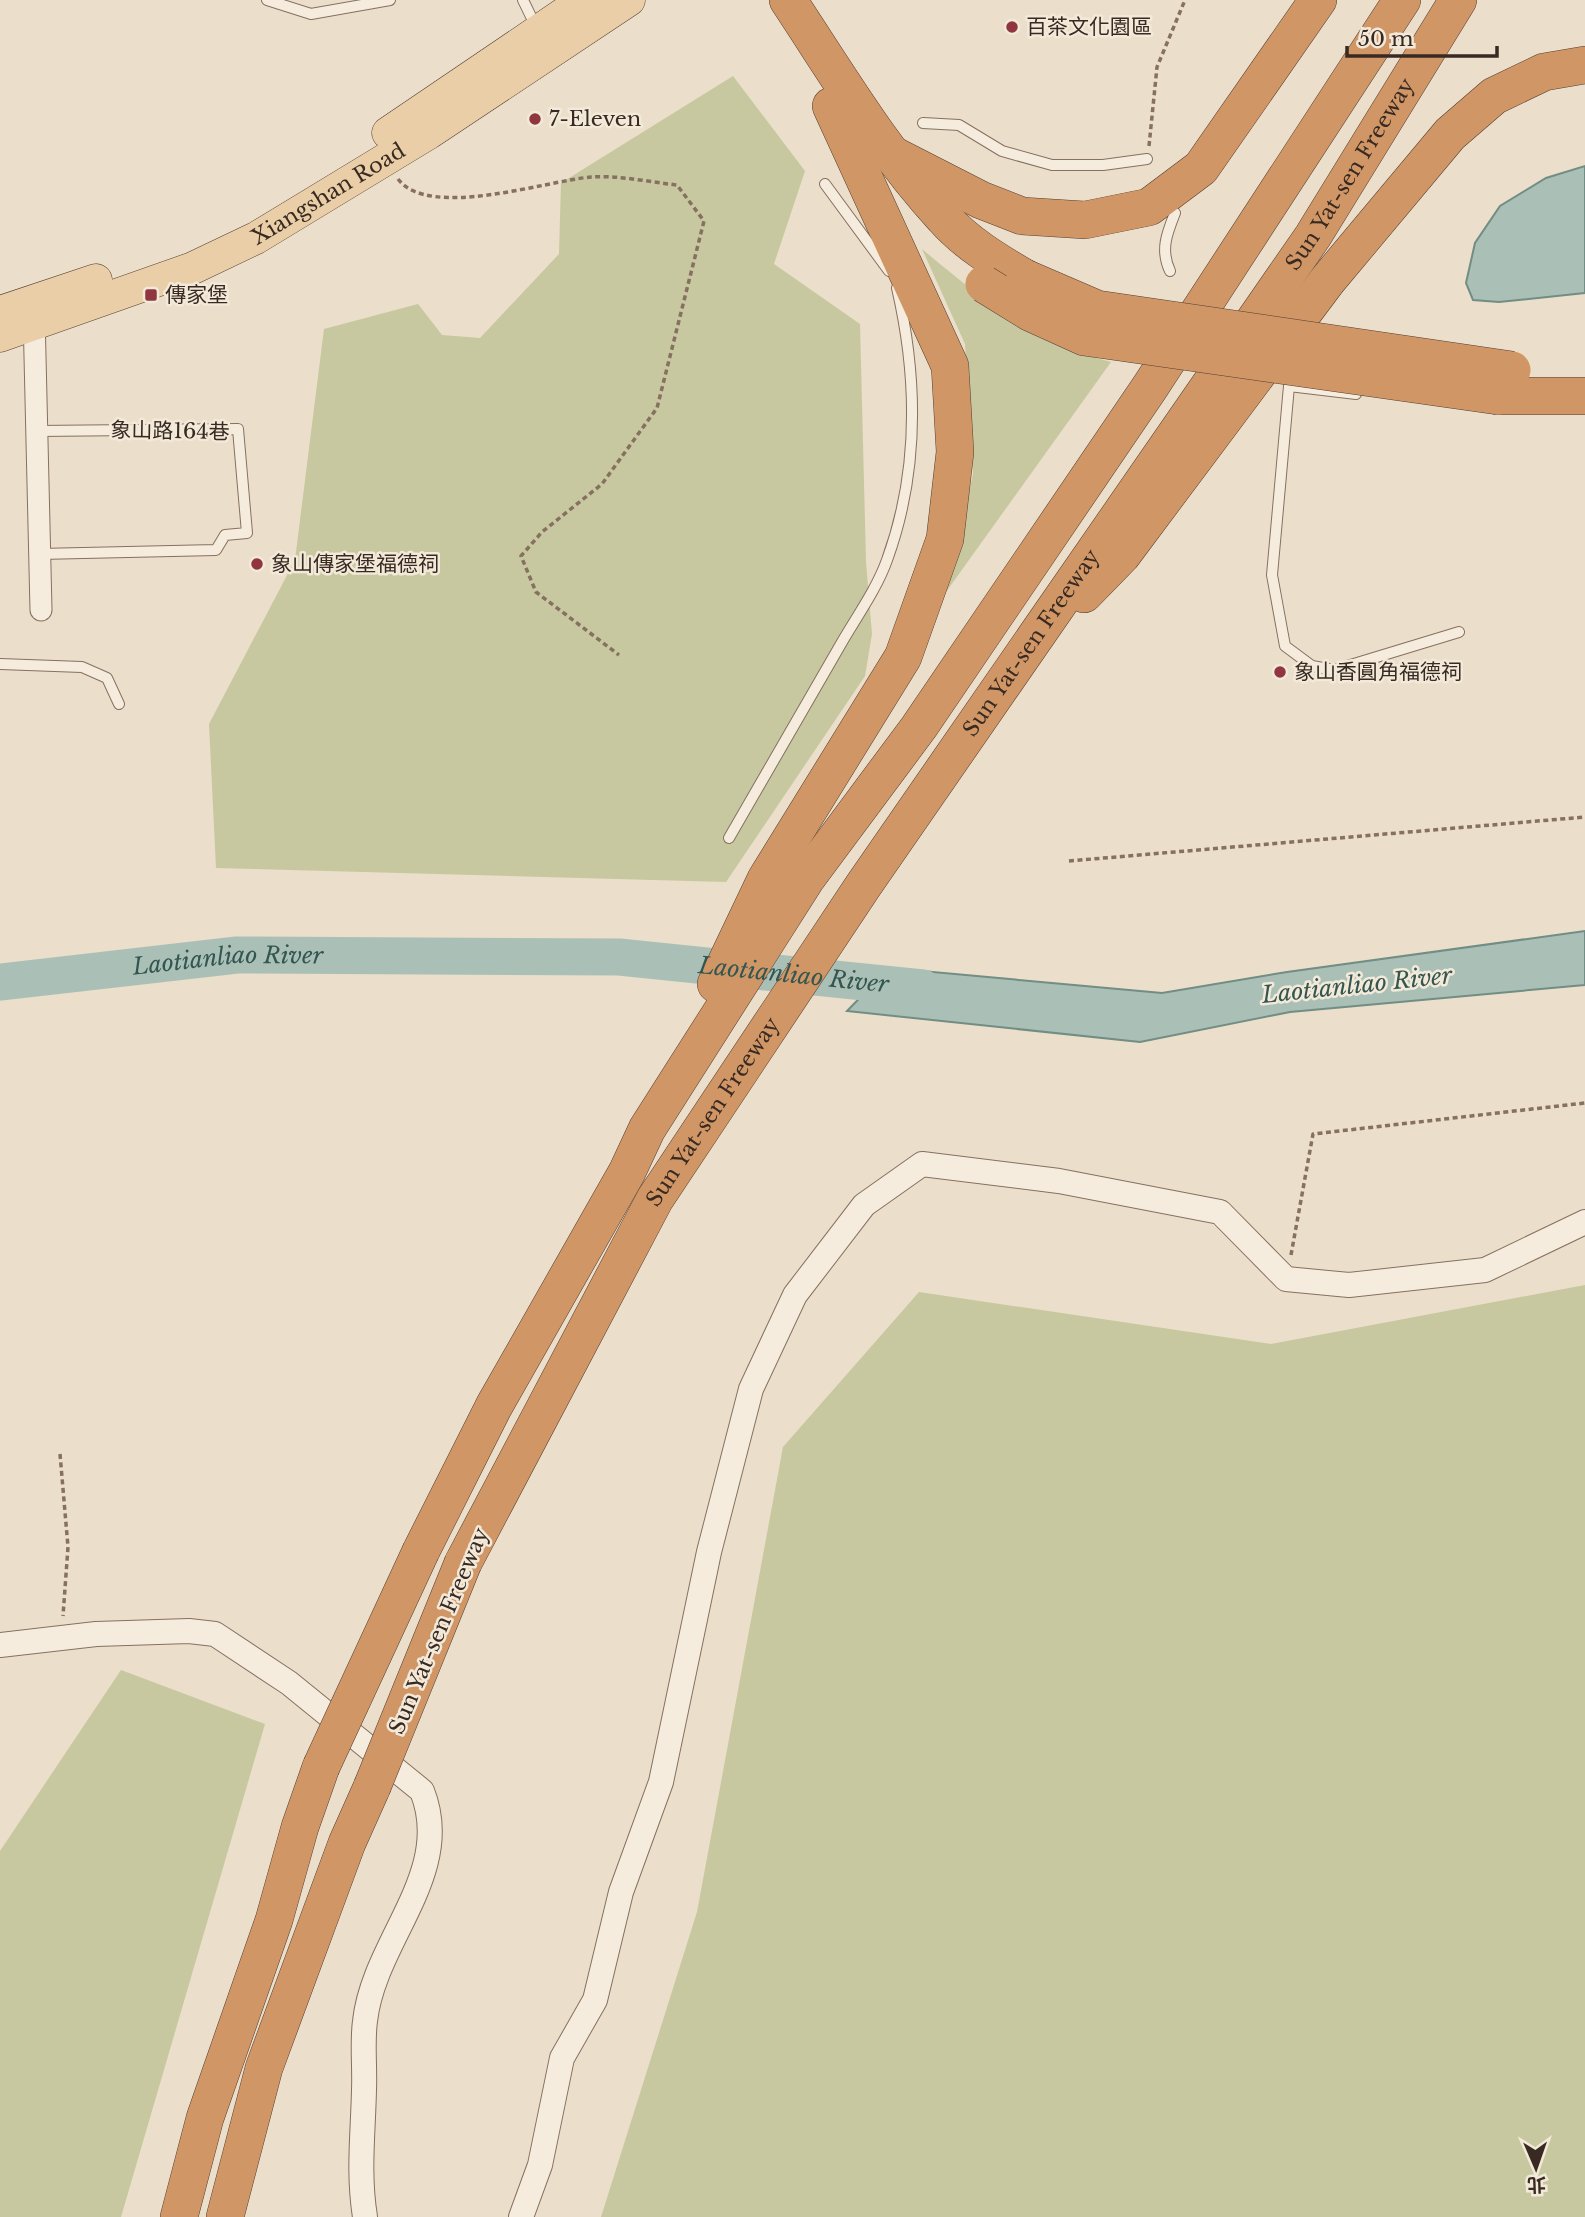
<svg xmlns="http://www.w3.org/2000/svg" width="1585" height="2217" font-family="'Libre Baskerville','Noto Sans TC',serif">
	<rect width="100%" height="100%" fill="#ebdeca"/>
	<!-- green -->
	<g fill="#c7c89f">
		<path d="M 733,76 L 805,171 L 774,264 L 860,324 L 866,562 L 872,634 L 865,676 L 726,882 L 216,868 L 209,724 L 295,560 L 324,329 L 418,304 L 442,335 L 480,338 L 559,254 L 561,183 Z"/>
		<path d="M 922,249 C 978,296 1037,344 1111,362 L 946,592 L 973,474 L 965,344 Z"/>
		<path d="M 1585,1285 L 1585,2217 L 601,2217 L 697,1912 L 783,1447 L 919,1292 L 1271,1344 Z"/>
		<path d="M 121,1670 L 265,1724 L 121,2217 L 0,2217 L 0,1851 Z"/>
	</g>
	<!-- water -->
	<g fill="#aac0b7" stroke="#718d84" stroke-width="2">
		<path d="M 1585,166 L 1585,293 L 1499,302 L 1473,300 L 1466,283 L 1475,243 L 1500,206 L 1546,178 Z"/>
		<path d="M 1585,931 L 1585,985 L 1290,1012 L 1140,1042 L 847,1011 L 889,968 L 1162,993 L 1287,972 Z"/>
	</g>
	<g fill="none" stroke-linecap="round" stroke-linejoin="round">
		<!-- river -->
		<path stroke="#aac0b7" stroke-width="37" id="s1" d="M 0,982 L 237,955 L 619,957 L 923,988"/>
		<!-- service casing -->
		<g stroke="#867060" stroke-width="12">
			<g id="service">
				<path d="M 267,0 L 311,14 L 390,0"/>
				<path d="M 523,0 L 537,29"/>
				<path d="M 923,123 L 959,125 L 1002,151 L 1052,165 L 1103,165 L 1147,159"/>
				<path d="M 825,184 L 889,271"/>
				<path d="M 1170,271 C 1160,250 1167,233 1175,213"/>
				<path d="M 1356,394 L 1289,386 L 1272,575 L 1285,646 L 1312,666 L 1334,670 L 1459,632"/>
				<path d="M 36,431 L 238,429 L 247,533 L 225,535 L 216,550 L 39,554"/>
				<path d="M 0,664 L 82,667 L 107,678 L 119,704"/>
				<path d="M 729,838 C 765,775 802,712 838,649 C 854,620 876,591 887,560 C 919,472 918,379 897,288"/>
			</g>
		</g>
		<!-- minor casing -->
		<g stroke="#867060" stroke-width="23">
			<path id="minor" d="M 34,314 L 41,610"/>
		</g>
		<!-- tertiary casing -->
		<g stroke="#867060" stroke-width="26">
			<g id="tertiary">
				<path d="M 0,1645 L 96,1634 L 189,1631 L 215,1634 L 289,1683 L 422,1791 C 455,1873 374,1940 365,2021 C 362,2043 365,2067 364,2090 C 363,2134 358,2173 365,2217"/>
				<path d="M 521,2217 L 540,2165 L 562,2058 L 595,2000 L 621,1892 L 661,1782 L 709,1552 L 751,1389 L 795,1295 L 864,1205 L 922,1164 L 1059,1181 L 1220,1212 L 1286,1279 L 1349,1285 L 1485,1270 L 1585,1222"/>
			</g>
		</g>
		<!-- primary casing -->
		<g stroke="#543f34" stroke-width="33">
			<g id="primary">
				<path d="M 388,133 L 584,0"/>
				<path d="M 0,312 L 96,280"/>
				<path id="s2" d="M 0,336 L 193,268 L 256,238 L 429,133 L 629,0"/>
			</g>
		</g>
		<!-- motorway casing -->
		<g stroke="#543f34" stroke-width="38">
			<g id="motorway">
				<path d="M 788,0 C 837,74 883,152 944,218 C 966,243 996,261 1025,278"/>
				<path d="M 895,156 L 981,200 L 1022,216 L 1085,220 L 1149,207 L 1201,168 L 1318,0"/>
				<path d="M 1498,396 L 1585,396"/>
				<path d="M 1084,594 L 1122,555 L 1327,281 L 1450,134 L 1494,96 L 1544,72 L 1585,65"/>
				<path d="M 716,984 L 766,879 L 903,657 L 945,539 L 955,452 L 950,366 L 831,106"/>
				<path d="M 421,1551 L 494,1406 L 627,1172 L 647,1129 L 806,879 L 919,727 L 1150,387 L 1402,0"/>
				<path id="s3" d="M 463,1563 L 655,1199 L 863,886 L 1313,236 L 1458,0"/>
				<path d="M 179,2217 L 205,2118 L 274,1920 L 300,1827 L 321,1767"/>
				<path d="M 225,2217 L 264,2068 L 347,1843 L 372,1787"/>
			</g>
		</g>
		<!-- path -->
		<g stroke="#867060" stroke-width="3.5" stroke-dasharray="5 3.5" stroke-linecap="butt">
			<path d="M 1149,146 L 1157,67 L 1185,0"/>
			<path d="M 398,179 C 429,220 545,181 591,177 C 618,175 649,182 677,185 L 704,221 L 657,408 L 602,484 L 542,532 L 521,556 L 536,592 L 619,655"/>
			<path d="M 1069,861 L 1585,817"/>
			<path d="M 1291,1255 L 1313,1134 L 1585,1103"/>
			<path d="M 60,1454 L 68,1547 L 63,1616"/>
		</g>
		<!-- service -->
		<use href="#service" stroke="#f6ecdd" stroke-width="10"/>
		<!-- minor -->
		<use href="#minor" stroke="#f6ecdd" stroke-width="21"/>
		<!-- tertiary -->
		<use href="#tertiary" stroke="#f6ecdd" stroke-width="24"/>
		<!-- primary -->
		<use href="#primary" stroke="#e9cea7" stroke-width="32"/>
		<!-- motorway -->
		<use href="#motorway" stroke="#d09665" stroke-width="37"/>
		<!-- motorway-bridge casing -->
		<g stroke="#543f34" stroke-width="38" stroke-linecap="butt">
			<g id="motorway-bridge">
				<path d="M 1025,278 L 1097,309 L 1512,370"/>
				<path d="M 984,284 L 1031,313 L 1084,337 L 1498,396"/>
				<path d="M 321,1767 L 421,1551"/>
				<path d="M 372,1787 L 463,1563"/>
			</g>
		</g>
		<!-- motorway-bridge -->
		<use href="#motorway-bridge" stroke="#d09665" stroke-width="37"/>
	</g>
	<!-- markers -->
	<g fill="#8f3640" stroke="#f3e9d9" stroke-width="2.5">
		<circle cx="1012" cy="27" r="7"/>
		<circle cx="535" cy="119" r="7"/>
		<rect x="144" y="288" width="14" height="14" rx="3.5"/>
		<circle cx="257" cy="564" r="7"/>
		<circle cx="1280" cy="672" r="7"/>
	</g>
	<g text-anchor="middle" stroke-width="5" stroke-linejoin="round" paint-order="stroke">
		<!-- poi labels -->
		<g font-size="21" fill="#382a22" stroke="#f3e9d9" text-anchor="start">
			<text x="1026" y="34">百茶文化園區</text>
			<text x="549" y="126">7-Eleven</text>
			<text x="165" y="302">傳家堡</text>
			<text x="271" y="571">象山傳家堡福德祠</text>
			<text x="1294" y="679">象山香圓角福德祠</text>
		</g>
		<!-- street labels -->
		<g font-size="21" fill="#382a22" stroke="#f3e9d9">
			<text dy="7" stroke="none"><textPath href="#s3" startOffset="1650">Sun Yat-sen Freeway</textPath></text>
			<text dy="7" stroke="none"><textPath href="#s2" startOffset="359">Xiangshan Road</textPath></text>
			<text transform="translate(170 431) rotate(1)" y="7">象山路164巷</text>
			<text dy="7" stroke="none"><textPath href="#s3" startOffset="1083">Sun Yat-sen Freeway</textPath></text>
			<text dy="7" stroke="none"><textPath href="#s3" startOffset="516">Sun Yat-sen Freeway</textPath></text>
			<text transform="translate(439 1631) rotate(-67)" y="7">Sun Yat-sen Freeway</text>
		</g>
		<!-- water labels -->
		<g font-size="23" font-style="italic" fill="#335650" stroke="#f3e9d9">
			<text dy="8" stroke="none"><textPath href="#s1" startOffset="229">Laotianliao River</textPath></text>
			<text dy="8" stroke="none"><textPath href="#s1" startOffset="796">Laotianliao River</textPath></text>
			<text transform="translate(1357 985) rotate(-6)" y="8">Laotianliao River</text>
		</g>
	</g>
	<!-- north arrow -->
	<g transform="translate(1536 2168) rotate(178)" stroke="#f3e9d9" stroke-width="5" paint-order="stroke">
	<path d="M0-5L12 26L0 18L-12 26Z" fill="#382a22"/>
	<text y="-10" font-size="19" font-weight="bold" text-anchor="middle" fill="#382a22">北</text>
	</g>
	<!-- scale -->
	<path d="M1347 46v10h150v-10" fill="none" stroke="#382a22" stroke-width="3.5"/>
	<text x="1358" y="46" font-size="21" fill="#382a22" stroke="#f3e9d9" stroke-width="5" paint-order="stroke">50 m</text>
</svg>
